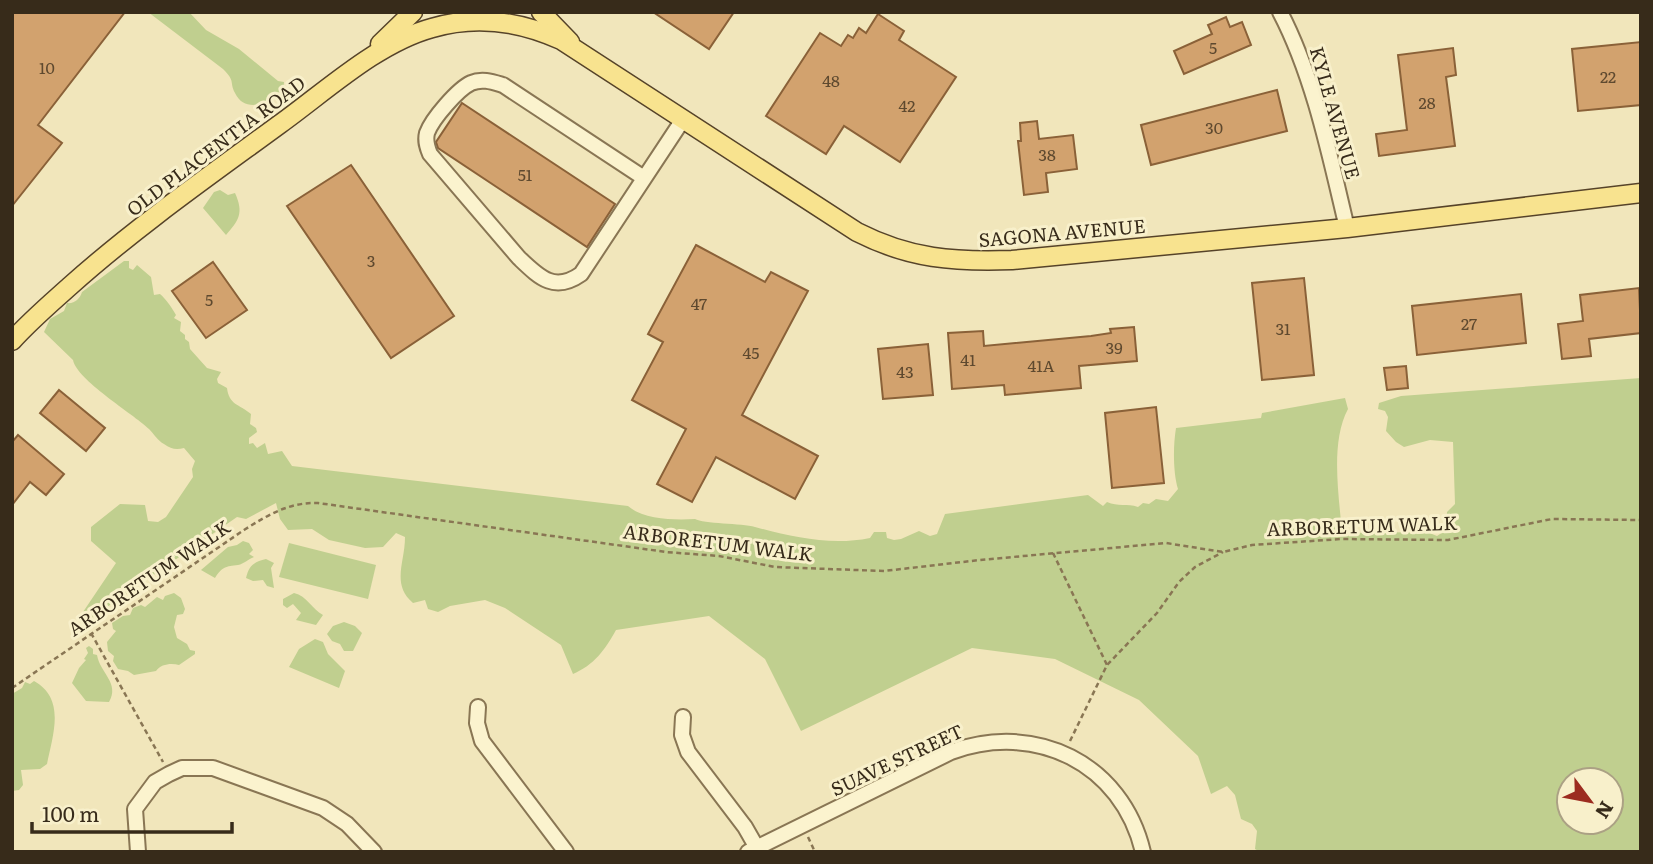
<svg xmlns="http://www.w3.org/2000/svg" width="1653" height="864" font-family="Literata,serif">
	<rect width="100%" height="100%" fill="#f1e6bb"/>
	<!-- green -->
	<g fill="#c0cf8f" fill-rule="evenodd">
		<path d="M 148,12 L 189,12 L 206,30 L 239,49 L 278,81 L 284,82 L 283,93 C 269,103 245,114 235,93 C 229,81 236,82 223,69 Z"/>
		<path d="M 220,190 L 228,195 L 235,193 C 244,213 239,220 226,235 L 203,208 L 214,192 Z"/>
		<path d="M 124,261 L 129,261 L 129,268 L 133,270 L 137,265 L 151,277 L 154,295 L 160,294 C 166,299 172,308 176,315 L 174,318 L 181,322 L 180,331 L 185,335 L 185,339 L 189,342 L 190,349 L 207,368 L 221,372 L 217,379 L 218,383 L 227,388 C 229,405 239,404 251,414 L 250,424 L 256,428 L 257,432 L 249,438 L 249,444 L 253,443 L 257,448 L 265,443 L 268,454 L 282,451 L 292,466 L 628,506 C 644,520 675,520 695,519 C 703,524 742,523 755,527 C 792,537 831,546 870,538 L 874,532 L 886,532 L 887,538 L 894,540 L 901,539 L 919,531 L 930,536 L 937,534 L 945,514 L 1088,495 L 1103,506 L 1107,502 C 1118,507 1127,503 1138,507 L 1143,503 L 1149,504 L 1156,499 L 1168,501 L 1178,489 C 1173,473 1173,446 1176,428 L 1261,418 L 1262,413 L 1345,398 L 1348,409 C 1330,443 1339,495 1342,533 L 1427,532 L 1437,536 L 1446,530 L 1447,512 L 1455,504 L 1453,442 L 1430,440 L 1404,447 L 1396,442 L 1386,431 L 1388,417 L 1385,411 L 1378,409 L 1379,403 L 1401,396 L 1641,378 L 1641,852 L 1260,852 L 1255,849 L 1257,831 L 1252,824 L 1241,819 L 1235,795 L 1227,786 L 1211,794 L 1198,756 L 1139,700 L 1055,659 L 972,648 L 801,731 L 765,659 L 709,616 L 616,630 C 605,650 594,665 573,674 L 561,645 L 505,608 L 485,600 L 450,606 L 438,612 L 428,609 L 425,600 L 413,603 C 391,584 405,563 405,537 L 396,533 L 383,547 L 365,548 L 329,540 L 312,529 L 288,530 L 280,519 L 276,503 L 246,519 L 237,517 L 87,621 L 83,612 L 116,563 L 91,541 L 91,527 L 120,504 L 145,505 L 148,521 L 158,522 L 166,517 L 193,477 L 192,469 L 195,461 L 184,448 C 176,450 171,449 164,444 C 158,441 154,434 149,429 C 132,413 77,380 73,360 L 44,332 L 50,319 L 64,311 L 67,303 C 74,304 80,299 82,292 ZM 1611,780 L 1611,822 L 1569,822 L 1569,780 Z"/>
		<path d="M 243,541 L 249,543 L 253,550 L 249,554 L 254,557 C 248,559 244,564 238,565 C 226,566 222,567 215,578 L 201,570 L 228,547 L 237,545 Z"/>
		<path d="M 289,543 L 376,565 L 368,599 L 279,577 Z"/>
		<path d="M 266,559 L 274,563 L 271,568 L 274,588 L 267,586 L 263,580 L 253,581 L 246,578 C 249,566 253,562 266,559 Z"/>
		<path d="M 174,593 L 181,598 L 185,609 L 183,614 L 177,615 L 174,627 L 177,638 L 187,644 L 190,650 L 195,651 L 195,654 L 179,665 C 171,663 161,664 156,671 L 134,675 L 128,671 L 118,669 L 113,661 L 114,656 L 108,651 L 107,642 L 116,631 L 113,629 L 112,623 L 123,616 L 130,615 L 133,608 L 141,605 L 145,607 L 157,597 L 163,600 L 165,596 Z"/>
		<path d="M 294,593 C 307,596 312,609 323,615 L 316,625 L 296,620 L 301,613 L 293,604 L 287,608 L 283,605 L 283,599 Z"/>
		<path d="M 344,622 L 355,626 L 362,633 L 353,651 L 344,651 L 340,644 L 332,641 L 327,634 L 333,626 Z"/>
		<path d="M 315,639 L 323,642 L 328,654 L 345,671 L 339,688 L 289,667 L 299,649 Z"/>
		<path d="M 89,646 L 93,649 L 93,654 L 97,655 C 100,673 120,683 109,702 L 86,701 L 72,683 L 79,668 L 86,660 L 84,659 L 88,653 L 86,648 Z"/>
		<path d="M 34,681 C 66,699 53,734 47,764 L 40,769 L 21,770 L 23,785 L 19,790 L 12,791 L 12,694 L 22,688 L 25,682 L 30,684 Z"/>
	</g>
	<!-- building -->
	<g fill="#d2a26e" stroke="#8a6138" stroke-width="2">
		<path d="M 12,12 L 125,12 L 38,125 L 62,143 L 12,206 Z"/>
		<path d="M 653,12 L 734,12 L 709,49 Z"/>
		<path d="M 878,14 L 904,31 L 899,40 L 956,77 L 900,162 L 844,126 L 826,154 L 766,116 L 820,33 L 841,46 L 848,35 L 853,38 L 859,28 L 866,33 Z"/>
		<path d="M 1226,17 L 1230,27 L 1242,22 L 1251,45 L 1184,74 L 1174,51 L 1212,34 L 1208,25 Z"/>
		<path d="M 1641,42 L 1641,105 L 1578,111 L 1572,49 Z"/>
		<path d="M 1453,48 L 1456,75 L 1446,77 L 1455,146 L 1379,156 L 1376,134 L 1407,130 L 1398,55 Z"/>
		<path d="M 1277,90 L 1287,131 L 1151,165 L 1141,125 Z"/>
		<path d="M 462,103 L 615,204 L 587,247 L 438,148 L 436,142 Z"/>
		<path d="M 1037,121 L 1039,139 L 1073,135 L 1077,169 L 1046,173 L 1048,192 L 1024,195 L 1018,141 L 1021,141 L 1020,123 Z"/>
		<path d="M 351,165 L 454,316 L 391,358 L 287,206 Z"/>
		<path d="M 696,245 L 765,282 L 771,272 L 808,291 L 742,415 L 818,456 L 795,499 L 716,457 L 692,502 L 657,484 L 686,429 L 632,400 L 663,342 L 648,334 Z"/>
		<path d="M 213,262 L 247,310 L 206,338 L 172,291 Z"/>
		<path d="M 1304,278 L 1314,375 L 1262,380 L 1252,283 Z"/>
		<path d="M 1639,288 L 1641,333 L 1589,339 L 1591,356 L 1562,359 L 1558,324 L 1583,321 L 1580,295 Z"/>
		<path d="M 1521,294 L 1526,343 L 1417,355 L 1412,306 Z"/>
		<path d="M 1134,327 L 1137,361 L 1079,366 L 1081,388 L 1005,395 L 1004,385 L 952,389 L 948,333 L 983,331 L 984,346 L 1091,336 L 1111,333 L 1110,329 Z"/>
		<path d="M 928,344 L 933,395 L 883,399 L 878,349 Z"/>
		<path d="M 1406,366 L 1408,388 L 1387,390 L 1384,368 Z"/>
		<path d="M 59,390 L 105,428 L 86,451 L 40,413 Z"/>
		<path d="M 1156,407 L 1164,483 L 1112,488 L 1105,413 Z"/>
		<path d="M 18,435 L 64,474 L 46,495 L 30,482 L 12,505 L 12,442 Z"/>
	</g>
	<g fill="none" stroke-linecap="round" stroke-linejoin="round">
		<!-- minor casing -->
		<g stroke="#897654" stroke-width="18">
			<g id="minor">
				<path d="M 1280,12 C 1314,77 1330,157 1347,228"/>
				<path d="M 644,178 L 503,85 C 493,82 482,78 471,83 C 458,89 432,119 427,133 C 425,141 427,147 430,154 L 519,258 C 539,277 554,293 581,274 L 682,121"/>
				<path d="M 478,707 L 477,723 L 482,741 L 566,852"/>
				<path d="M 683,717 L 682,735 L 688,752 L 745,827 L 757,848"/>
				<path d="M 138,852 L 135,809 L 155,782 L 169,774 L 182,768 L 213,768 L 323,808 L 347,824 L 374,852"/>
				<path d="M 748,852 L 951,752 C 1035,721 1122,763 1143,852"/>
			</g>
		</g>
		<!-- major casing -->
		<g stroke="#564329" stroke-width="21">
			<g id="major">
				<path d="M 541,12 L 570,42"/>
				<path d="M 380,44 L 413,12"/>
				<path d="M 12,341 C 30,321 50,304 70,286 C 136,227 209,176 280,124 C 326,91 377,43 432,28 C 476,15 519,21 561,40 L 857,232 C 910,259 954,262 1012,260 L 1347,228 L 1641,193"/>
			</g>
		</g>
		<!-- path -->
		<g stroke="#897654" stroke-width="2.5" stroke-dasharray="5 3.5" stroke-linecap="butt">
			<path d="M 1053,553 L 1107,665"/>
			<path d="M 91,633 L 163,762"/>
			<path d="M 12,688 L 244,530 C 268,515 289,502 318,503 L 666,552 L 719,556 L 775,567 L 884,571 L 980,560 L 1166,543 L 1223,552 L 1252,545 L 1341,539 L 1448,540 L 1552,519 L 1641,520"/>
			<path d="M 1070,741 L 1107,665 L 1157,613 L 1179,582 L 1195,567 L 1223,552"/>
			<path d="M 808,837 L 815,852"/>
		</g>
		<!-- minor -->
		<use href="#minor" stroke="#fbf3ce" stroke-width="14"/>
		<!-- major -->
		<use href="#major" stroke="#f8e38f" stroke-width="18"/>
	</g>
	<g text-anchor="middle" stroke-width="6" stroke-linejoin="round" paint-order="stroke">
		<!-- number labels -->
		<g font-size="16" fill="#5e492f">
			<text x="1213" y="54">5</text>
			<text x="47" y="74">10</text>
			<text x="1608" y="83">22</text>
			<text x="831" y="87">48</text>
			<text x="1427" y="109">28</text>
			<text x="907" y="112">42</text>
			<text x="1214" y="134">30</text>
			<text x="1047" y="161">38</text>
			<text x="525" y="181">51</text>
			<text x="371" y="267">3</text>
			<text x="209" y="306">5</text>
			<text x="699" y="310">47</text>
			<text x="1469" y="330">27</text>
			<text x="1283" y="335">31</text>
			<text x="1114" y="354">39</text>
			<text x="751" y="359">45</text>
			<text x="968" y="366">41</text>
			<text x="1041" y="372">41A</text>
			<text x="905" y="378">43</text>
		</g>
		<!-- street labels -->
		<g font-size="19" fill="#372b1a" stroke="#f8f0cb">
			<text transform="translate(1335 113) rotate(74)" y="7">KYLE AVENUE</text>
			<text transform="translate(216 146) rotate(-37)" y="7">OLD PLACENTIA ROAD</text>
			<text transform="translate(1062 233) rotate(-5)" y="7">SAGONA AVENUE</text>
			<text transform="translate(1362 526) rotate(-2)" y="7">ARBORETUM WALK</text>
			<text transform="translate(718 543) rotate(7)" y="7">ARBORETUM WALK</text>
			<text transform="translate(149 578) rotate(-34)" y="7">ARBORETUM WALK</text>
			<text transform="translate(897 760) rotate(-25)" y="7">SUAVE STREET</text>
		</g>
	</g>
	<!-- border -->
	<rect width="1653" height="864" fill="none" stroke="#372b1a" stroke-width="28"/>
	<!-- north arrow -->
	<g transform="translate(1590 801) rotate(122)"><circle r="33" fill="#f8f0cb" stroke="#aba184" stroke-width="2"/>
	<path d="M0-5L12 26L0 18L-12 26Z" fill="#9c2c20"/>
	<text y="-10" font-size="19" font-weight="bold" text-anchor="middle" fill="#372b1a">N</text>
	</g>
	<!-- scale -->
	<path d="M32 822v10h200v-10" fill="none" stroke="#372b1a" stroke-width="3.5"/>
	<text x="42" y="822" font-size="21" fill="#372b1a" stroke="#f8f0cb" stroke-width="5" paint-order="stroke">100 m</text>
</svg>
